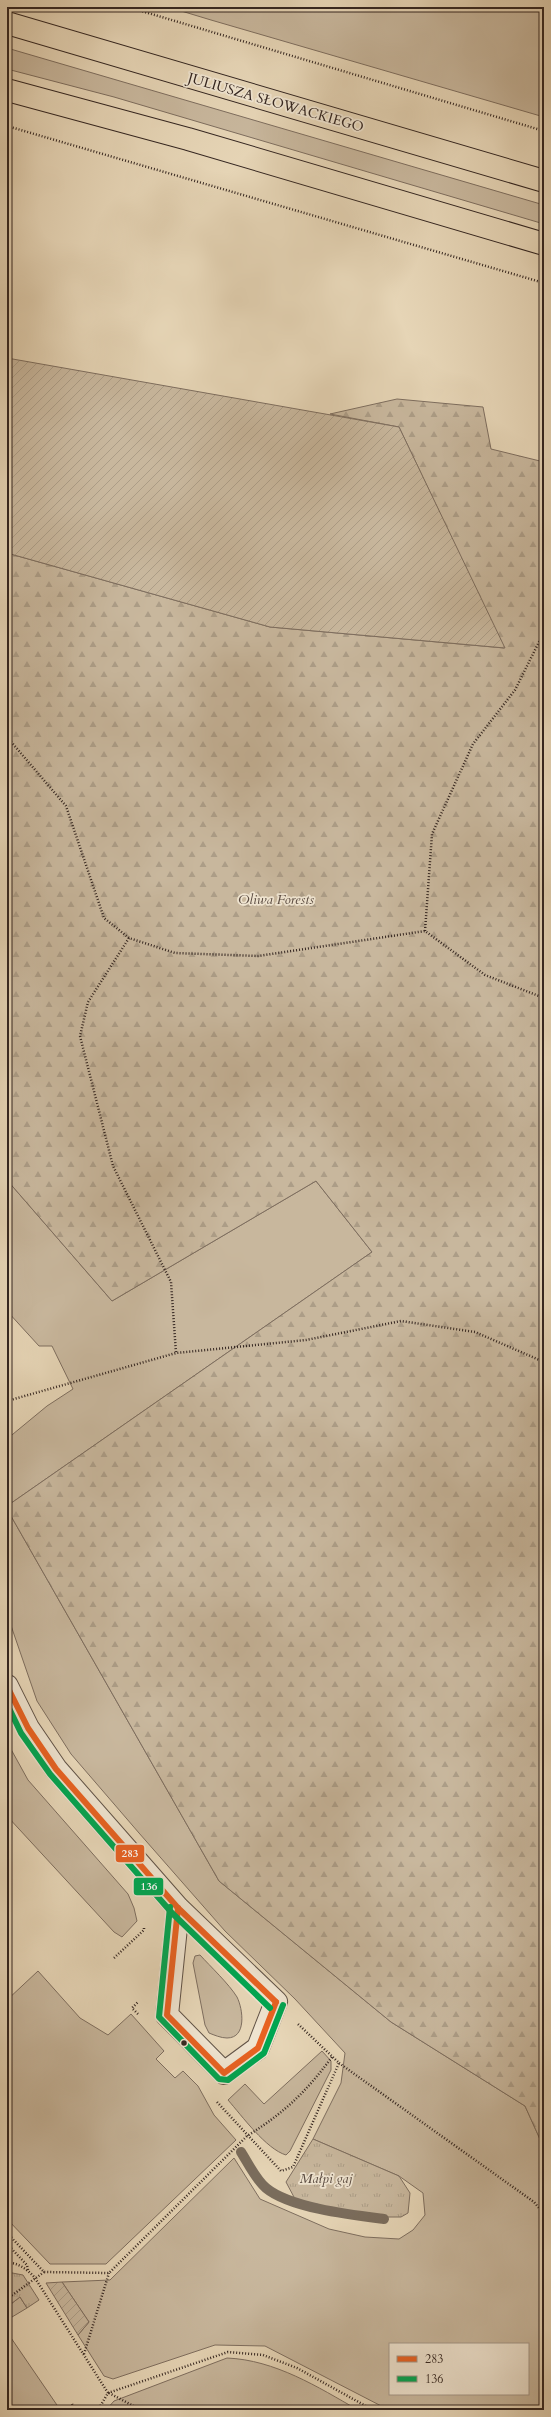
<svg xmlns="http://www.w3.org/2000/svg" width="551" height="2417" font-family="Cardo,serif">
	<defs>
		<pattern id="forest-firs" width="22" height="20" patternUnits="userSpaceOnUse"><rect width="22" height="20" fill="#c8b79d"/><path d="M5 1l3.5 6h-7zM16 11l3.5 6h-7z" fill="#ac9d87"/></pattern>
		<pattern id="park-tufts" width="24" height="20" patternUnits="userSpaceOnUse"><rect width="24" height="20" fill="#c8b79d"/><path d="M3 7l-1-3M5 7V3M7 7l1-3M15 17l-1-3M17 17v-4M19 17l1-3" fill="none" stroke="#ac9d87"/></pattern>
		<pattern id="garden-furrows" width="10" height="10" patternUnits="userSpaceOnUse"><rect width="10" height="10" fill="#c8b79d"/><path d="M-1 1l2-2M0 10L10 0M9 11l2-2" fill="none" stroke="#ac9d87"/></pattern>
	</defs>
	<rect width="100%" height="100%" fill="#e6d5b6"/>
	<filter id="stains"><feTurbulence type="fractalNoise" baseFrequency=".005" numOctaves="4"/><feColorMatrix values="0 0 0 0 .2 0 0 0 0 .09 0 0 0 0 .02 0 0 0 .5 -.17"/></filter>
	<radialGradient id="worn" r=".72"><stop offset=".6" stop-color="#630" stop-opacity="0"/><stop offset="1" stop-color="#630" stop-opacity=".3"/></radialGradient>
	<!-- grass -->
	<g fill="#c8b79d" stroke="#7e6e5f" fill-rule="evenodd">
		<path d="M 168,7 L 544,7 L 544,117 L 211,20 Z"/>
		<path d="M 7,48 L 544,205 L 544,224 L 114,97 L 7,69 Z"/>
		<path d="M 7,1180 L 112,1301 L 316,1181 L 372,1252 L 7,1506 L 7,1439 L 47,1406 L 73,1389 L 52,1346 L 39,1346 L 7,1311 Z"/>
		<path d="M 7,1509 L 219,1881 L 391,2022 L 525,2106 L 544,2148 L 544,2410 L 389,2410 L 265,2346 L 215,2345 L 113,2379 L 104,2376 L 78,2335 L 89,2322 L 62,2282 L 110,2280 L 234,2158 L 260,2199 L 329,2229 L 365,2237 L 399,2239 L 413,2230 L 425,2215 L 423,2193 L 399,2176 L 313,2139 L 341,2083 L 345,2053 L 295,1999 L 225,1931 L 139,1833 L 71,1754 L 37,1701 L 7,1614 ZM 390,2344 L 528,2344 L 528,2394 L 390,2394 Z"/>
		<path d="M 7,1742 L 28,1780 L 128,1894 L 134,1908 L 137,1921 L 122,1937 L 114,1932 L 7,1816 Z"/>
		<path d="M 200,1955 C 210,1966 229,1984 237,1997 C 243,2009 247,2038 227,2038 C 221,2038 214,2035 209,2033 L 205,2025 L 193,1963 L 195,1956 Z"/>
		<path d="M 38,1971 L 80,2018 L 108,2035 L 131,2014 L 164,2051 L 156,2059 L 175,2078 L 183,2071 L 198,2086 L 214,2115 L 236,2140 L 106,2264 L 50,2264 L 7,2219 L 7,2000 Z"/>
		<path d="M 322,2051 L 331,2061 L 331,2070 L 290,2151 L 286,2155 C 266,2149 242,2116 228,2100 L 245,2084 L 264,2104 Z"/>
		<path d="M 20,2297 L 27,2308 L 7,2320 L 7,2307 Z"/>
		<path d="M 7,2332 L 59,2408 L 56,2410 L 7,2410 Z"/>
		<path d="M 227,2358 C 275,2360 318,2387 358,2410 L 106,2410 L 114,2401 Z"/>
	</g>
	<!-- forest -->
	<path fill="url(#forest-firs)" stroke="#7e6e5f" d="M 397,399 L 483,407 L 491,449 L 544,462 L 544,2148 L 525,2106 L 391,2022 L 219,1881 L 7,1509 L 7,1506 L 372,1252 L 316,1181 L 112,1301 L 7,1180 L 7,553 L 270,627 L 504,648 L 399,427 L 330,414 Z"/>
	<!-- park -->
	<g fill="url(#park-tufts)" stroke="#7e6e5f">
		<path d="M 313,2139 L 399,2176 L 410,2193 L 408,2213 L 401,2217 L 377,2217 L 315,2206 L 295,2199 L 286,2182 Z"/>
		<path d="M 7,2272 L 23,2275 L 39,2300 L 27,2308 L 20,2297 L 7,2307 Z"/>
	</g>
	<!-- garden -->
	<g fill="url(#garden-furrows)" stroke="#7e6e5f">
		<path d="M 7,358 L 399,427 L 505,648 L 270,627 L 7,553 Z"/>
		<path d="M 62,2282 L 89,2322 L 78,2335 L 46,2283 Z"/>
	</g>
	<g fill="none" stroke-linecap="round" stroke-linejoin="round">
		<!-- stream -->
		<path stroke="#7a6c5c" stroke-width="10" d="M 241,2152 C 248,2163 256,2180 266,2188 C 290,2208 352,2215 384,2219"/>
		<!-- minor casing -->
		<g stroke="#605246" stroke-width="24">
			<path id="minor" d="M 7,1686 L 28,1728 L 56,1769 L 178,1908 L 276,2002 L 258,2048 L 224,2073 L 167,2015 L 178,1908"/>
		</g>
		<!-- major casing -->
		<g stroke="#342621" stroke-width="24">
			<g id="major">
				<path d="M 7,23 L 544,181"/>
				<path d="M 7,90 L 188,139 L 544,244"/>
			</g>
		</g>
		<!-- path -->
		<g stroke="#342621" stroke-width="2.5" stroke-dasharray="1 2" stroke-linecap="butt">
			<path d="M 128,7 L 544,131"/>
			<path d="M 7,126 L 544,283"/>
			<path d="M 7,737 L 66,806 L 104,918 L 129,938 L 175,953 L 258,956 L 425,931 L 485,975 L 544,998"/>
			<path d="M 425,931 L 432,834 L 473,744 L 515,690 L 544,632"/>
			<path d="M 129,938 L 88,1002 L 80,1036 L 113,1166 L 171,1282 L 176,1353"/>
			<path d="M 7,1401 L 176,1353 L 306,1340 L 401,1321 L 475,1332 L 544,1362"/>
			<path d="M 114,1958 L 144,1930 L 144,1926"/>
			<path d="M 138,2014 L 132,2008 L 138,2002"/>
			<path d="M 339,2063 L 534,2202 L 544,2214"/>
			<path d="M 217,2102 L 281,2171 L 293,2167 L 339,2063 L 298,2024"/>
			<path d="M 7,2233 L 44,2272 L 109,2273 L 247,2136 C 284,2113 306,2092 332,2057"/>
			<path d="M 7,2244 L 27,2265 L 28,2270"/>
			<path d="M 7,2263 C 18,2262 28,2270 35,2278 L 108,2393 L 98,2410"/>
			<path d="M 7,2299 L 44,2272"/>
			<path d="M 84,2354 L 109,2273"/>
			<path d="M 108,2393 L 228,2352 L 263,2355 L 297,2368 L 373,2410"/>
			<path d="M 109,2393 L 141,2410"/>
			<path d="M 72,2404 L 75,2410"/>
			<path d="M 56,2409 L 58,2410"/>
		</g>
		<!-- minor -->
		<use href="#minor" stroke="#efe4d0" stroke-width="22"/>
		<!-- major -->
		<use href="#major" stroke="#e6d5b6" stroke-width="22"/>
		<!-- bus-1 casing -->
		<g stroke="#efe4d0" stroke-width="9">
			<g id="bus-1">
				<path d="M 7,1686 L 28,1728 L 56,1769 L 178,1908 L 276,2002"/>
				<path d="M 178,1908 L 167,2015 L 224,2073 L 258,2048 L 276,2002"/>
			</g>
		</g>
		<!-- bus-2 casing -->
		<g stroke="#efe4d0" stroke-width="9">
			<g id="bus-2">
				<path d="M 7,1704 L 21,1733 L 50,1774 L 172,1913 L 270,2008"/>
				<path d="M 170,1907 L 159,2017 L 219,2079 L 228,2080 L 264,2053 L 283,2005"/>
			</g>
		</g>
		<!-- bus-1 -->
		<use href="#bus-1" stroke="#e86222" stroke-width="6"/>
		<!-- bus-2 -->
		<use href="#bus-2" stroke="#00a651" stroke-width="6"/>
	</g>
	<!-- markers -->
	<circle fill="#342621" stroke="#efe4d0" stroke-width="1.5" cx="184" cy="2043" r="3.5"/>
	<g text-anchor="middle" stroke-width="3.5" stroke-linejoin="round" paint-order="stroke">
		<!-- street labels -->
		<g font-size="14" fill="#342621" stroke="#efe4d0">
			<text transform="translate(276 102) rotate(16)" y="5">JULIUSZA SŁOWACKIEGO</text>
		</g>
		<!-- park labels -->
		<g font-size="14" font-style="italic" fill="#594a40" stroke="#efe4d0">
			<text x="276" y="904">Oliwa Forests</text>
			<text x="326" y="2183">Małpi gaj</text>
		</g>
	</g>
	<g stroke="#efe4d0" stroke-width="1.5">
		<rect x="115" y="1844" width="30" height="19" rx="4" fill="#e86222"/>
		<rect x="133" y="1877" width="31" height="19" rx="4" fill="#00a651"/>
	</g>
	<g font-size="11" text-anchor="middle" font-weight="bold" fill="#fff">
		<text x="130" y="1857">283</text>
		<text x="149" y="1890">136</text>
	</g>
	<!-- margin -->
	<rect width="551" height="2417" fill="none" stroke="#e6d5b6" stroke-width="24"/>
	<rect x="8" y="8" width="535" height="2401" fill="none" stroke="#342621" stroke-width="2"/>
	<rect x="12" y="12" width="527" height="2393" fill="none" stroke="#342621"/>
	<!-- legend -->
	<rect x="389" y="2343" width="140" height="52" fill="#efe4d0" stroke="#a4988a"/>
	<rect x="397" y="2356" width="20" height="6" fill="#e86222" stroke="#a4988a"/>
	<text x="425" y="2363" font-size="12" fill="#342621">283</text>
	<rect x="397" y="2376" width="20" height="6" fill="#00a651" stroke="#a4988a"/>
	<text x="425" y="2383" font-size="12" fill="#342621">136</text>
	<rect width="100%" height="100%" filter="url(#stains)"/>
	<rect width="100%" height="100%" fill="url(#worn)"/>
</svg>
